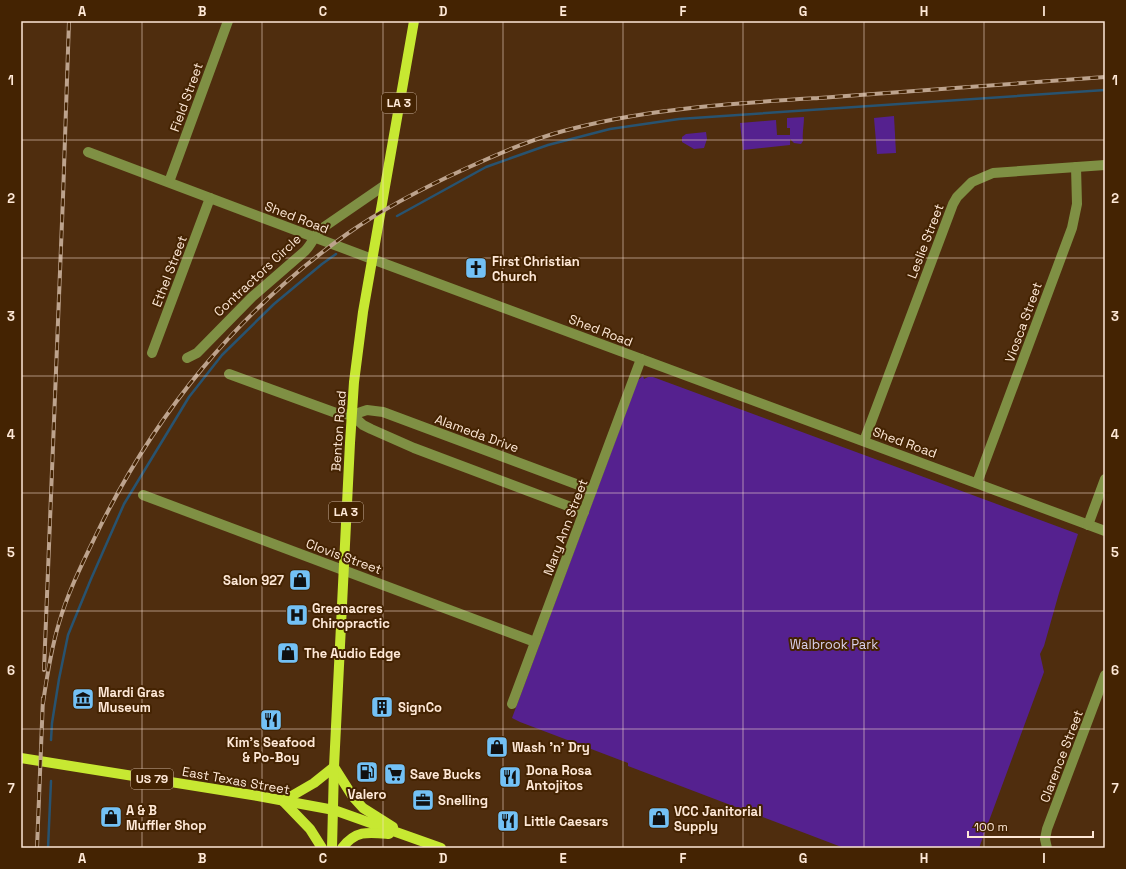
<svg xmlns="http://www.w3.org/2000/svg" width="1126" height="869" font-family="'Space Grotesk',sans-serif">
	<rect width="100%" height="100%" fill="#4f2d0e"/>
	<!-- green -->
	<g fill="#55218f">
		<path d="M 894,116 L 896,153 L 877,154 L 874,118 Z"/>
		<path d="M 804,117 C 804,125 802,134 803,141 L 801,144 L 794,143 L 790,139 L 790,145 L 743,150 L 740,123 L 776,120 L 777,135 L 790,135 L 790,128 L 787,128 L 787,118 Z"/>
		<path d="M 706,132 L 707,139 L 704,148 L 694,149 L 682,142 L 682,137 L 686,134 Z"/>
		<path d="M 643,376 L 644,379 L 648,377 L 653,377 L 1078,534 L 1059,593 L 1044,646 L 1040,654 L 1044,672 L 979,848 L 844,848 L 628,766 L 628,763 L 520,722 L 512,718 L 638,380 Z"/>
	</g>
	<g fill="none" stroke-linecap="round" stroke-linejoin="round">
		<!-- stream -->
		<g stroke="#285370" stroke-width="2.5">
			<path d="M 397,216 L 486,167 L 548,145 L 610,129 L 679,119 L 1105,90"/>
			<path d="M 51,740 L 52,723 L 59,679 L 68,635 L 91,579 L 124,504 L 189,397 L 222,355 L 274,304 L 322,264 L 336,254"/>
			<path d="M 48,848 L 51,781"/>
		</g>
		<!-- minor -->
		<g stroke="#7f9044" stroke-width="10">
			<path d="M 88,152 L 372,259 L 1105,531"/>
			<path d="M 169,182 L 228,21"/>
			<path d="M 152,353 L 210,198"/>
			<path d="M 187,358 L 197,353 L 252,297 L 305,251 C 312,244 314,236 321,229 L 385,185"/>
			<path d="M 229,374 L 336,413 L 352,415 L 367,410 L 383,412 L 592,490"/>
			<path d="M 352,415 L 363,425 L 371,429 L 414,448 L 584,512"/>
			<path d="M 864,441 L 953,204 L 957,197 L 972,182 L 993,173 L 1105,165"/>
			<path d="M 977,483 L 1072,228 L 1077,204 L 1076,167"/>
			<path d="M 143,495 L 535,642"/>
			<path d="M 1088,525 L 1105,479"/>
			<path d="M 512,704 L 641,359"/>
			<path d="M 1047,848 L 1045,839 L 1047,829 L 1105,675"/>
		</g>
		<!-- major -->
		<g stroke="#c7e832" stroke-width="10">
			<path d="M 21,758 L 258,796 L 334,810 L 441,848"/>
			<path d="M 334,767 L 353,797 L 363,808 L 393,827"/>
			<path d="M 283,801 L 310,829 L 322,848"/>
			<path d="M 283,801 L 314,783 L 334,767"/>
			<path d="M 332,848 L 334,767 L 350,443 L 354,382 L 363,312 L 414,21"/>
			<path d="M 342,848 C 356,830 368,832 389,834"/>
		</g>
		<!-- rail casing -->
		<g stroke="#bda38d" stroke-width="4">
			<g id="rail">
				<path d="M 44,670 L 63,197 L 69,21"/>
				<path d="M 43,703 C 47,676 51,649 59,623 C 68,592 82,564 96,535 C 154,415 238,311 347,234 C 384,208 425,187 467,168 C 502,152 537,137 575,128 C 653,108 739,103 819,98 C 914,91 1010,84 1105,77"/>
				<path d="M 37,848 L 43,698"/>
			</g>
		</g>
		<!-- rail -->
		<use href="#rail" stroke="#442302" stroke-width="2.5" stroke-dasharray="8" stroke-linecap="butt"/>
	</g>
	<!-- grid -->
	<path fill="none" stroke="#fee8d7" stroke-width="1" stroke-opacity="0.55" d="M 142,21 L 142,848M 262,21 L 262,848M 383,21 L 383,848M 503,21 L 503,848M 623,21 L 623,848M 743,21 L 743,848M 864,21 L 864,848M 984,21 L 984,848M 21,140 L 1105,140M 21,258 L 1105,258M 21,376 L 1105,376M 21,493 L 1105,493M 21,611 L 1105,611M 21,729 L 1105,729"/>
	<!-- icons -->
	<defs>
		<g id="church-square" transform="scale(1.15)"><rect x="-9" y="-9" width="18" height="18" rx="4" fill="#73c1f5" stroke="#442302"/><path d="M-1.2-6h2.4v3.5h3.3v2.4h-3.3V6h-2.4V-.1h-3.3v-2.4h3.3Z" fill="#111"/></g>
		<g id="shop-square" transform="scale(1.15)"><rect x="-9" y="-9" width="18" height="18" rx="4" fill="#73c1f5" stroke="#442302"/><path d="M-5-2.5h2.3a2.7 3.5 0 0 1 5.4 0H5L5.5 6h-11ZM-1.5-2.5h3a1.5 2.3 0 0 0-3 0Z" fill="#111"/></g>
		<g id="hospital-square" transform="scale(1.15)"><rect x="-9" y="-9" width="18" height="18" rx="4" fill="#73c1f5" stroke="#442302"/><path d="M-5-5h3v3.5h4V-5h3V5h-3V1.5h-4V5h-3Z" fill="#111"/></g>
		<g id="museum-square" transform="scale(1.15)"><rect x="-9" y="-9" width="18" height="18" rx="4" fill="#73c1f5" stroke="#442302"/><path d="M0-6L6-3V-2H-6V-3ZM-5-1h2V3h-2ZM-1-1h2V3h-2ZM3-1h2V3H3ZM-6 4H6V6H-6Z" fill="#111"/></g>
		<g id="building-square" transform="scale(1.15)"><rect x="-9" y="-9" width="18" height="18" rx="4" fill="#73c1f5" stroke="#442302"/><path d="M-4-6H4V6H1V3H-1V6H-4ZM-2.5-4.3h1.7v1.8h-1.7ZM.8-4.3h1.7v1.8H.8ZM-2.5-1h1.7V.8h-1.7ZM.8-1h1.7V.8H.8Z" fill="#111"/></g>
		<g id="restaurant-square" transform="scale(1.15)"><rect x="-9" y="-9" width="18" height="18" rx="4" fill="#73c1f5" stroke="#442302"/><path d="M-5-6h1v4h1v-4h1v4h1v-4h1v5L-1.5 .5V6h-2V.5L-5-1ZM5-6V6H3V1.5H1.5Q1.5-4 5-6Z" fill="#111"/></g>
		<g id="fuel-square" transform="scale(1.15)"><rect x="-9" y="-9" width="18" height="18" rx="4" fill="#73c1f5" stroke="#442302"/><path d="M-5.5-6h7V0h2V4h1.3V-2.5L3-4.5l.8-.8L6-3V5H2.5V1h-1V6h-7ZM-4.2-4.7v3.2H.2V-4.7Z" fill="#111"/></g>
		<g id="supermarket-square" transform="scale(1.15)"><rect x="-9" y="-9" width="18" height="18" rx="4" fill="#73c1f5" stroke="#442302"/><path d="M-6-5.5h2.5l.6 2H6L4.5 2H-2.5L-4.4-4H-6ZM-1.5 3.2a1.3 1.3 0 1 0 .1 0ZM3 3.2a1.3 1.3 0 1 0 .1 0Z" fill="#111"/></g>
		<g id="office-square" transform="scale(1.15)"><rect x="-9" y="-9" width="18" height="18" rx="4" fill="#73c1f5" stroke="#442302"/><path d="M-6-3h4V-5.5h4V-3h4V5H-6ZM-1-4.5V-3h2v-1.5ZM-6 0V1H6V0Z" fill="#111"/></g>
	</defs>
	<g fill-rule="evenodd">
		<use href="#church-square" x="476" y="268"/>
		<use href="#shop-square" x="300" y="580"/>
		<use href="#hospital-square" x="297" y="615"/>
		<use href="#shop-square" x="288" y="653"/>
		<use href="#museum-square" x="83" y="699"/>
		<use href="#building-square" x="382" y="707"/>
		<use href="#restaurant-square" x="271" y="720"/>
		<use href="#shop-square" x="497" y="747"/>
		<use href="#fuel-square" x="367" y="772"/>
		<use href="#supermarket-square" x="395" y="774"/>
		<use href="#restaurant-square" x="510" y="777"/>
		<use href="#office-square" x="423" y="800"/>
		<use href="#shop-square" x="111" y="817"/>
		<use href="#shop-square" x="659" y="818"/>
		<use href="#restaurant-square" x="508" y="821"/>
	</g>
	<g text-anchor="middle" stroke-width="4" stroke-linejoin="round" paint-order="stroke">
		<!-- shield labels -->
		<g fill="#442302" stroke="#c6ad97" stroke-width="1">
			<rect x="382" y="93" width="34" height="20" rx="3"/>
			<rect x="329" y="502" width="34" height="20" rx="3"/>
			<rect x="131" y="769" width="42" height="20" rx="3"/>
		</g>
		<g font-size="12" font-weight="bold" fill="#fee8d7">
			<text x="399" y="107">LA 3</text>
			<text x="346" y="516">LA 3</text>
			<text x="152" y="783">US 79</text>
		</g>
		<!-- street labels -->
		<g font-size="13" fill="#fee8d7" stroke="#442302">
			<text transform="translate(186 97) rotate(-70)" y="5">Field Street</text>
			<text transform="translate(297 217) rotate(21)" y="5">Shed Road</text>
			<text transform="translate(925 241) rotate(-69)" y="5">Leslie Street</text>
			<text transform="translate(169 271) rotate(-69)" y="5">Ethel Street</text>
			<text transform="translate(257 275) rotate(-43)" y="5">Contractors Circle</text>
			<text transform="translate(1023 322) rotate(-70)" y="5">Viosca Street</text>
			<text transform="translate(601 330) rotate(21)" y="5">Shed Road</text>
			<text transform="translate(338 431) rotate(-86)" y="5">Benton Road</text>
			<text transform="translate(477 433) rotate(20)" y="5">Alameda Drive</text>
			<text transform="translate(905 442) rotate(20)" y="5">Shed Road</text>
			<text transform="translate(565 527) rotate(-69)" y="5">Mary Ann Street</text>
			<text transform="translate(344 556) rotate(20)" y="5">Clovis Street</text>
			<text transform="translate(1061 756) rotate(-69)" y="5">Clarence Street</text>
			<text transform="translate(236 780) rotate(10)" y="5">East Texas Street</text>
		</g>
		<!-- poi labels -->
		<g font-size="13" font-weight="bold" fill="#fee8d7" stroke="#442302" text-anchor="start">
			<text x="492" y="266">First Christian<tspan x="492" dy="15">Church</tspan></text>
			<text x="284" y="585" text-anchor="end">Salon 927</text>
			<text x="312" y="613">Greenacres<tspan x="312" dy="15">Chiropractic</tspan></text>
			<text x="304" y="658">The Audio Edge</text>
			<text x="98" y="697">Mardi Gras<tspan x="98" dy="15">Museum</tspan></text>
			<text x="398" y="712">SignCo</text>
			<text x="271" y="747" text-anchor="middle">Kim's Seafood<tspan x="271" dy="15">&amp; Po-Boy</tspan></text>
			<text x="512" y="752">Wash 'n' Dry</text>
			<text x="526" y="775">Dona Rosa<tspan x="526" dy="15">Antojitos</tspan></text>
			<text x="410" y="779">Save Bucks</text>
			<text x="367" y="799" text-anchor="middle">Valero</text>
			<text x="438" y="805">Snelling</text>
			<text x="126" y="815">A &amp; B<tspan x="126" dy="15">Muffler Shop</tspan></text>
			<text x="674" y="816">VCC Janitorial<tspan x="674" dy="15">Supply</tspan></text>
			<text x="524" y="826">Little Caesars</text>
		</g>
		<!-- park labels -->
		<g font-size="13" fill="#d9d0ec" stroke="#442302">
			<text x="834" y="649">Walbrook Park</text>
		</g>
	</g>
	<!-- border -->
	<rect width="1126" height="869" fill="none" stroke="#442302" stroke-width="44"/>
	<!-- scale -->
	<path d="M968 831v6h125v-6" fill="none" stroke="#fee8d7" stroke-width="2"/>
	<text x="974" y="831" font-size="12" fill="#fee8d7" stroke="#442302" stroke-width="3" paint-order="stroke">100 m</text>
	<rect x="22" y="22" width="1082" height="825" fill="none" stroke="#fee8d7" stroke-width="1.5"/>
	<g font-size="13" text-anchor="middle" font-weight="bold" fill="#fee8d7">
		<text x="82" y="16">A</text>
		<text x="202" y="16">B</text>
		<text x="323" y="16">C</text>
		<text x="443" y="16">D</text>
		<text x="563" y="16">E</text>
		<text x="683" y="16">F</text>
		<text x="803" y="16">G</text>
		<text x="924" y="16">H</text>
		<text x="1044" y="16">I</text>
		<text x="11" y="85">1</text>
		<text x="1115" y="85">1</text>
		<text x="11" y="203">2</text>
		<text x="1115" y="203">2</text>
		<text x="11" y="321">3</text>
		<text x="1115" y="321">3</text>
		<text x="11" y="439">4</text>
		<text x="1115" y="439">4</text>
		<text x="11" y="557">5</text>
		<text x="1115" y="557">5</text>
		<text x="11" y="675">6</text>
		<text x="1115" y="675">6</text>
		<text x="11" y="793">7</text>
		<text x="1115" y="793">7</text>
		<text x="82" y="863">A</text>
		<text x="202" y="863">B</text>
		<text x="323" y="863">C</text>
		<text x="443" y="863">D</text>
		<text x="563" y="863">E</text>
		<text x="683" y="863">F</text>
		<text x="803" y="863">G</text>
		<text x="924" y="863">H</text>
		<text x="1044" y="863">I</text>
	</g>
</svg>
